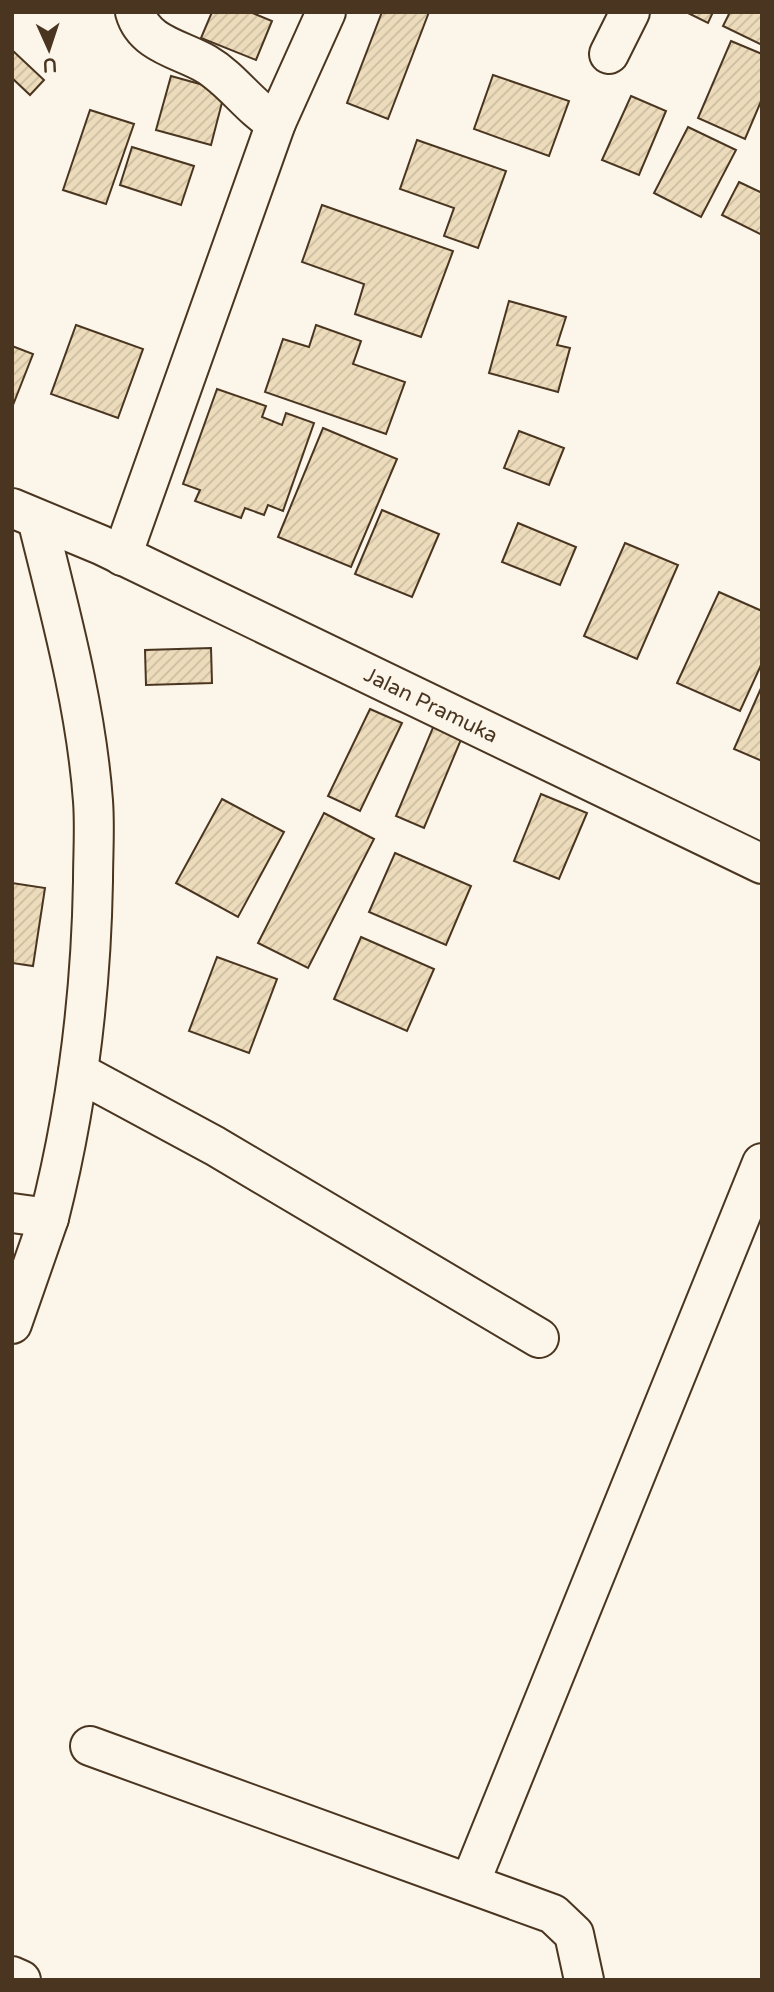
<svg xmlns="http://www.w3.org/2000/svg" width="774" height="1992" font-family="'Varela Round',sans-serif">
	<defs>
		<pattern id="building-hatch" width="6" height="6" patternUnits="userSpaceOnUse" patternTransform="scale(1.75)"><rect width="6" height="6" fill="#ecdcbc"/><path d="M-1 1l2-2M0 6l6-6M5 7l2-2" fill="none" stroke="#ccbda1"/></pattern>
	</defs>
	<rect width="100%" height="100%" fill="#fbf6e9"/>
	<!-- building -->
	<g fill="url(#building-hatch)" stroke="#4a3520" stroke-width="2">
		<path d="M 212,12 L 250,12 L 272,21 L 256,60 L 201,38 Z"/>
		<path d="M 382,12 L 429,12 L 388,119 L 347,103 Z"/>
		<path d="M 686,12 L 713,12 L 708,23 Z"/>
		<path d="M 730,12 L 762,12 L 762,45 L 723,26 Z"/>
		<path d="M 731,41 L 762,54 L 762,99 L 745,139 L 698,118 Z"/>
		<path d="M 12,50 L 44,80 L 30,95 L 12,78 Z"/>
		<path d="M 493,75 L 569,101 L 549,156 L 474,129 Z"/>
		<path d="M 171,76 L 225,91 L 211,145 L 156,130 Z"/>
		<path d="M 631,96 L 666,111 L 639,175 L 602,160 Z"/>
		<path d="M 90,110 L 134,124 L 106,204 L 63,190 Z"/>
		<path d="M 688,127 L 736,150 L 701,217 L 654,193 Z"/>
		<path d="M 417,140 L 506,171 L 478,248 L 444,236 L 454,208 L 400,189 Z"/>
		<path d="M 132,147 L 194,166 L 181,205 L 120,185 Z"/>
		<path d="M 739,182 L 760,192 L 762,189 L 762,235 L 722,215 Z"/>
		<path d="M 322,205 L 453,251 L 421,337 L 355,314 L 364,284 L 302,262 Z"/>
		<path d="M 509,301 L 566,317 L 557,345 L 570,348 L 558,392 L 489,373 Z"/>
		<path d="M 76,325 L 143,349 L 118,418 L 51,394 Z"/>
		<path d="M 316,325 L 361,341 L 353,364 L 405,382 L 386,434 L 265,392 L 283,339 L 309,347 Z"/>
		<path d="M 12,346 L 33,354 L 13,405 L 12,404 Z"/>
		<path d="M 217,389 L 266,406 L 262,417 L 282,425 L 286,413 L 314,423 L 283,511 L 268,505 L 264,515 L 245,508 L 241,518 L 195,501 L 200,490 L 183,484 Z"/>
		<path d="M 323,428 L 397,459 L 351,567 L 278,537 Z"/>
		<path d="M 519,431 L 564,448 L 549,485 L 504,468 Z"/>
		<path d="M 382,510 L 439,534 L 412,597 L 355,574 Z"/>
		<path d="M 518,523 L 576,547 L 560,585 L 502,562 Z"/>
		<path d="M 625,543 L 678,565 L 637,659 L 584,636 Z"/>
		<path d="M 719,592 L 762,611 L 762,663 L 740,711 L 677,683 Z"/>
		<path d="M 211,648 L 212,683 L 146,685 L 145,650 Z"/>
		<path d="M 762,686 L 762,761 L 734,749 Z"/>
		<path d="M 370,709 L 402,723 L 360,811 L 328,796 Z"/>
		<path d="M 437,718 L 465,730 L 424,828 L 396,816 Z"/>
		<path d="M 541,794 L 587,813 L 559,879 L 514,861 Z"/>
		<path d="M 222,799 L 284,832 L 238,917 L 176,883 Z"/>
		<path d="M 324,813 L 374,839 L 308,968 L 258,943 Z"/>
		<path d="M 395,853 L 471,886 L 446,945 L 369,912 Z"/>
		<path d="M 12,883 L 45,888 L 33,966 L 12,963 Z"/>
		<path d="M 361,937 L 434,969 L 407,1031 L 334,999 Z"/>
		<path d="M 217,957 L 277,979 L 249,1053 L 189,1031 Z"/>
	</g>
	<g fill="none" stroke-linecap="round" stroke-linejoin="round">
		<!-- minor casing -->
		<g stroke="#4a3520" stroke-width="42">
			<g id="minor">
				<path d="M 135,12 C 144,44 180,49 206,64 C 233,80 249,107 276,123"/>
				<path d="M 609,54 L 630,12"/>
				<path d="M 12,508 L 101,545 L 762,864"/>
				<path d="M 122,556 L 276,123 L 326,12"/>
				<path d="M 78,1072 L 215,1146 L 539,1338"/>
				<path d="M 12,1213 L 49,1218 C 77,1108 91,995 93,881 C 93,855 95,827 93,801 C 86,706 60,612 37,519"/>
				<path d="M 12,1324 L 49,1218"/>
				<path d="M 90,1746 L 553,1914 L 574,1934 L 584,1980"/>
				<path d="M 470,1883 L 762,1163"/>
				<path d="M 12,1976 L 21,1980"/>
			</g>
		</g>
		<!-- minor -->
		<use href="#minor" stroke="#fbf6e9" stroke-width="38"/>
	</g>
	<g text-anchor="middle" stroke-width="5" stroke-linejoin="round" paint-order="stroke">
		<!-- street labels -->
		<g font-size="21" fill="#4a3520" stroke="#fbf6e9">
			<text transform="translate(431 705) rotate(26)" y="7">Jalan Pramuka</text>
		</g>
	</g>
	<!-- border -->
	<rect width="774" height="1992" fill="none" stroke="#4a3520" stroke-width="28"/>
	<!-- north arrow -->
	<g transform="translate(49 49) rotate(177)" stroke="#fbf6e9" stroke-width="5" paint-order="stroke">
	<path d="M0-5L12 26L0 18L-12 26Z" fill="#4a3520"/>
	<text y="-10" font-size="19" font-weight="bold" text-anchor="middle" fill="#4a3520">U</text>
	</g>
</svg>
